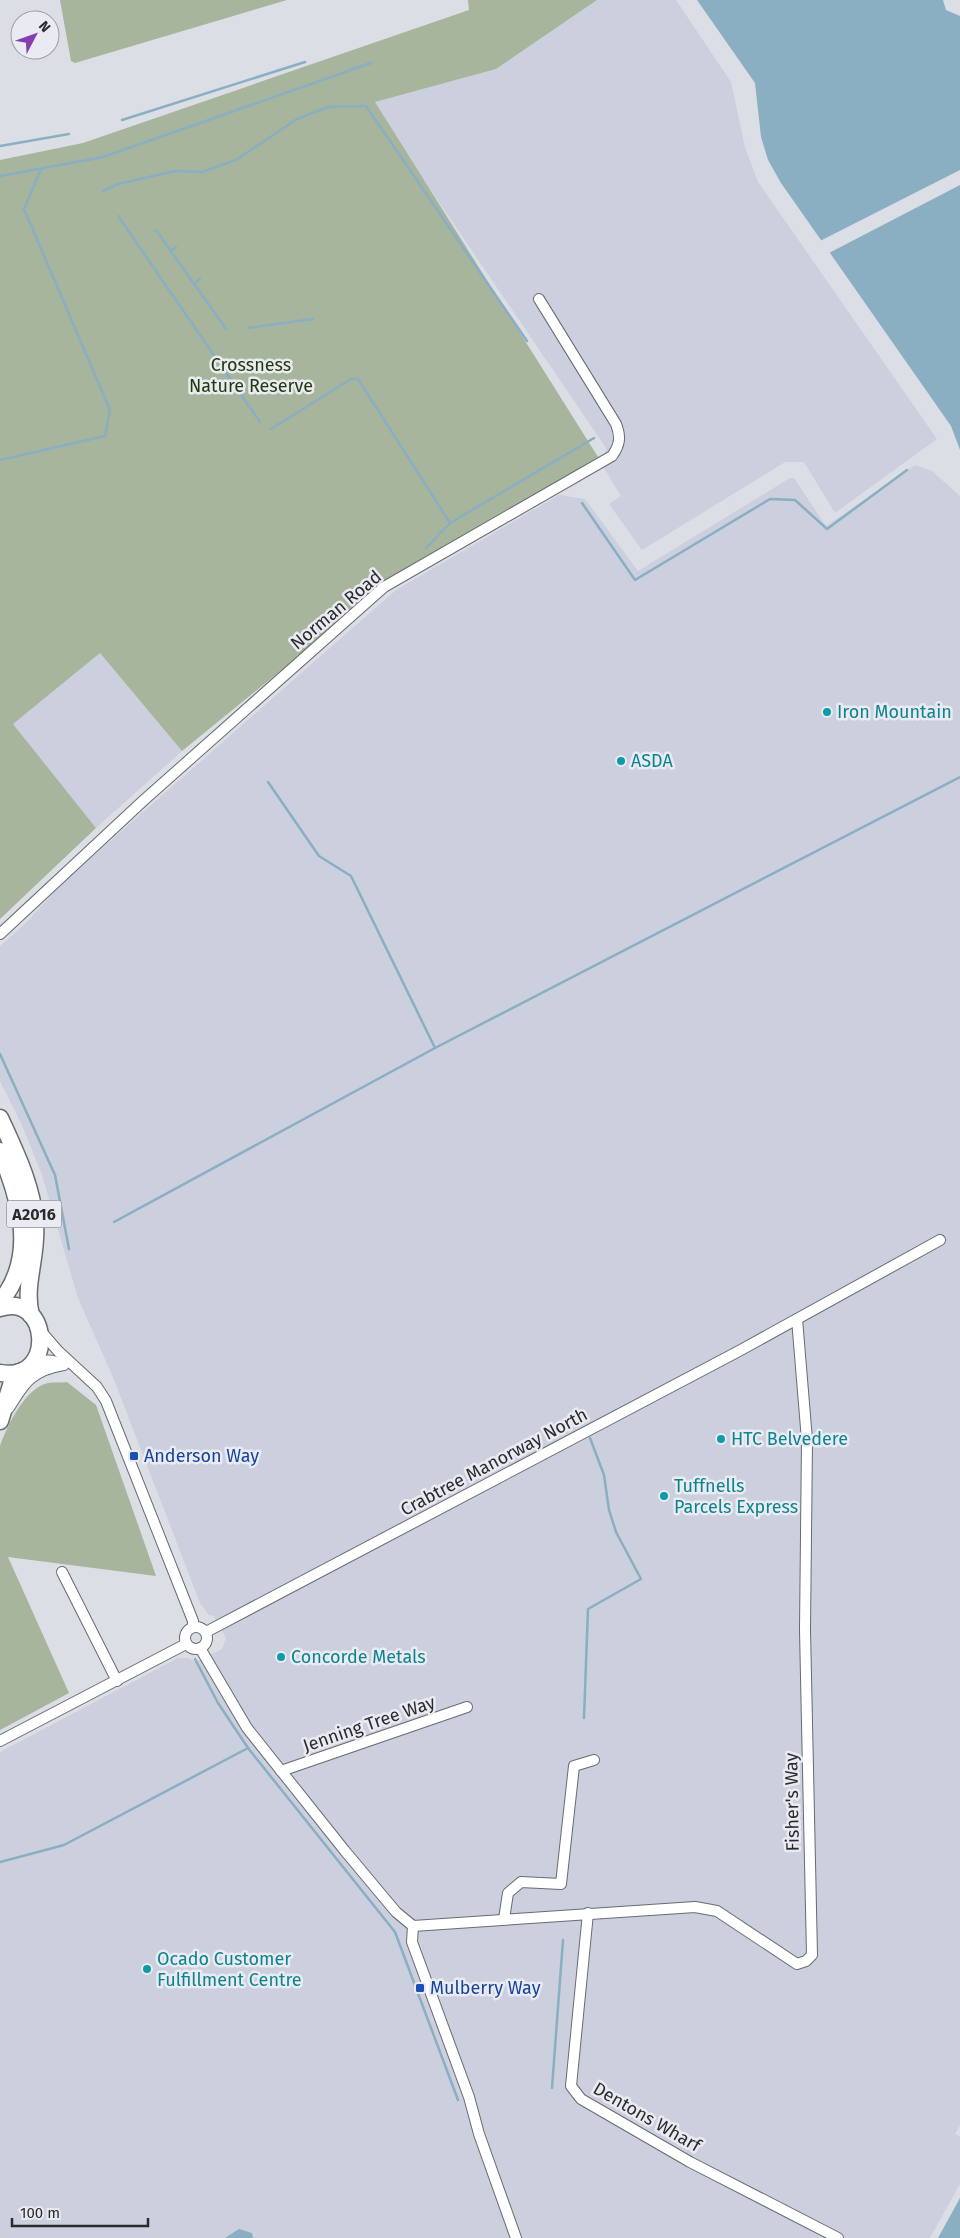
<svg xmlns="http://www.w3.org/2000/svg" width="960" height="2238" font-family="'Fira Sans',sans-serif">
	<rect width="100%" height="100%" fill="#dcdee5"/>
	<!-- built -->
	<g fill="#cccfdd">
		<path d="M 597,0 L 676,0 L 731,82 L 745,147 L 758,182 L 937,439 L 835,513 L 804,462 L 785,462 L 642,550 L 609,504 L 621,496 L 604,468 L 606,448 L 415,167 L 375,102 L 496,69 Z"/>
		<path d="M 915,465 L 932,471 L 960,496 L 960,2125 L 955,2134 L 960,2137 L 960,2184 L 930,2238 L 0,2238 L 0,1752 L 178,1658 L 188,1658 L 196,1662 L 222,1649 L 226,1638 L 214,1616 L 209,1615 L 200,1603 L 113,1377 L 78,1298 L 42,1175 L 21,1123 L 0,1081 L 0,946 L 26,923 L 61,884 L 396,590 L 559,495 L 585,499 L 638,571 L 790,478 L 794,478 L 826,526 Z"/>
		<path d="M 100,653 L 182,751 L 96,828 L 13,724 Z"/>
	</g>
	<!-- green -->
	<g fill="#a6b59b">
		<path d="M 60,0 L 287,0 L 75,63 L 71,61 Z"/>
		<path d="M 468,0 L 597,0 L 496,69 L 375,102 L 598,457 L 370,598 L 182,751 L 100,653 L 13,724 L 96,828 L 0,919 L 0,160 L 83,143 L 469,10 Z"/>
		<path d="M 67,1382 L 96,1405 L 156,1576 L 8,1557 L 69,1693 L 0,1730 L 0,1446 C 7,1426 25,1388 48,1383 C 54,1382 61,1383 67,1382 Z"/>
	</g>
	<!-- water -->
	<g fill="#8aafc2">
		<path d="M 697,0 L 960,0 L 960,450 L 951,426 L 781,183 L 768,160 L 761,137 L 755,83 Z"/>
		<path d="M 960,2198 L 960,2238 L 938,2238 Z"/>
		<path d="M 239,2229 L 252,2233 L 253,2238 L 225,2238 Z"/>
	</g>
	<!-- pier -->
	<g fill="#dcdee5">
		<path d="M 943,0 L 960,0 L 960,16 L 946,10 Z"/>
		<path d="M 960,170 L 960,185 L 827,254 L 818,242 Z"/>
	</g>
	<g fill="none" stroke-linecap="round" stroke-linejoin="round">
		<!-- stream -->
		<g stroke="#8aafc2" stroke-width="2.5">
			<path d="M 122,120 L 305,62"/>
			<path d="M 0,146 L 69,134"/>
			<path d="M 0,176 L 103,157 L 371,63"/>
			<path d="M 103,191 L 118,184 L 175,171 L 202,172 L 236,160 L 297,119 L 328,107 L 366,106 L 527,341"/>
			<path d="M 118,216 L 260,422"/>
			<path d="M 156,230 L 226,329"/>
			<path d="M 171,251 L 176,247"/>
			<path d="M 194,284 L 200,279"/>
			<path d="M 249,328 L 313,319"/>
			<path d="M 271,429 L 351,379 L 358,379 L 450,523"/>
			<path d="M 0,460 L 105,436 L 110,410 L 24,209 L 41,169"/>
			<path d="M 582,503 L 635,580 L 770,499 L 795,500 L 827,529 L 907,470"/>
			<path d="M 426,548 L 450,523 L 594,438"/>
			<path d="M 268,782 L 319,856 L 351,876 L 435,1048"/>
			<path d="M 0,1054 L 55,1175 L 69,1249"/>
			<path d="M 114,1222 L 435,1048 L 960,777"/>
			<path d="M 195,1659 L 218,1703 L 248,1748 L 395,1932 L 458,2100"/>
			<path d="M 584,1718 L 588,1609 L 641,1579 L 616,1532 L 609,1510 L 604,1475 L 590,1438"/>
			<path d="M 0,1862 L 64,1845 L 248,1748"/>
			<path d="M 552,2088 L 563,1940"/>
		</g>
		<!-- minor casing -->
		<g stroke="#696b71" stroke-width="12">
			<g id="minor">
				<path d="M 0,934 L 144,800 L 384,587 L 612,456 C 620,445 621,437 616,424 L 539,299"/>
				<path d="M 39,1329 L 58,1351 L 97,1387 L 106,1401 L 193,1621 L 193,1627"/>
				<path d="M 32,1365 C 44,1360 51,1358 63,1365"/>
				<path d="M 9,1408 C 24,1383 32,1370 64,1365"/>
				<path d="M 62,1572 L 117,1681"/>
				<circle cx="196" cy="1638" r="11"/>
				<path d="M 206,1632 L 739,1351 L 940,1240"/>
				<path d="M 200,1648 L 247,1728 L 345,1851 L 396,1912 L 413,1926 L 695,1907 L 717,1911 L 797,1964 L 806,1961 L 812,1955 L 805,1630 L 807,1440 L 797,1319"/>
				<path d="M 0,1741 L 186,1644"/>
				<path d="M 281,1771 L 467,1707"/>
				<path d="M 588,1913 L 571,2086 L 581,2099 L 690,2162 L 838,2238"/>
				<path d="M 504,1919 L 508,1893 L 521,1882 L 561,1884 L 574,1766 L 594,1760"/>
				<path d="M 413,1926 L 412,1942 L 469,2097 L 479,2134 L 516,2238"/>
			</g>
		</g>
		<!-- primary casing -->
		<g stroke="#696b71" stroke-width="19">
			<g id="primary">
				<path d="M 0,1118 C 15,1151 33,1187 35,1224 C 38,1255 23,1286 31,1315"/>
				<path d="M 0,1151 C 20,1199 38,1257 0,1302"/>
				<path d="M 0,1308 C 49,1291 58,1383 0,1373"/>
				<path d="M 0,1421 L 12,1382 L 20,1372"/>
			</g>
		</g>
		<!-- minor -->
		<use href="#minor" stroke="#fff" stroke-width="10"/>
		<!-- primary -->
		<use href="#primary" stroke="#fff" stroke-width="16"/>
	</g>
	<!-- markers -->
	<g fill="#0f9aa8" stroke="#eaebf2" stroke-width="2">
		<circle cx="827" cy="712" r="5"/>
		<circle cx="621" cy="761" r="5"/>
		<circle cx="721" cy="1439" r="5"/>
		<circle cx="664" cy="1496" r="5"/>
		<circle cx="281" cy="1657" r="5"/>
		<circle cx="147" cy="1969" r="5"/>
	</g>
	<g fill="#1a4fb4" stroke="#eaebf2" stroke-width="2">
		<rect x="129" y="1451" width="10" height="10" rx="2.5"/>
		<rect x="415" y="1983" width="10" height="10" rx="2.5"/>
	</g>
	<g text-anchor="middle" stroke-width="5" stroke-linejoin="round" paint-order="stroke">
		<!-- shield labels -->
		<rect fill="#eaebf2" stroke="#646568" stroke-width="1" x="6.5" y="1200.5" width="55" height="27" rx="4"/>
		<g font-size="16" font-weight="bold" fill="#2a2b2d">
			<text x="34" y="1220">A2016</text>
		</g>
		<!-- park labels -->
		<g font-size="18" fill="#233a08" stroke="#eaebf2">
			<text x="251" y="371">Crossness<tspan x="251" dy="21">Nature Reserve</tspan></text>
		</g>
		<!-- street labels -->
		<g font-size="18" fill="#2a2b2d" stroke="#eaebf2">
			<text transform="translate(336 610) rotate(-40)" y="6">Norman Road</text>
			<text transform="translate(494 1462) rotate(-28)" y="6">Crabtree Manorway North</text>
			<text transform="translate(369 1724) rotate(-19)" y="6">Jenning Tree Way</text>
			<text transform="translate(792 1802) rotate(-91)" y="6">Fisher's Way</text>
			<text transform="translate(647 2117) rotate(30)" y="6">Dentons Wharf</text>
		</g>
		<!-- culture labels -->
		<g font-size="18" fill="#0d838f" stroke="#eaebf2" text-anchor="start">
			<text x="837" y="718">Iron Mountain</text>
			<text x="631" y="767">ASDA</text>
			<text x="731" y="1445">HTC Belvedere</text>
			<text x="674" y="1492">Tuffnells<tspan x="674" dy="21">Parcels Express</tspan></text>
			<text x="291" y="1663">Concorde Metals</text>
			<text x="157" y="1965">Ocado Customer<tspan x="157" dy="21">Fulfillment Centre</tspan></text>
		</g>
		<!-- transit labels -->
		<g font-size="18" fill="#164399" stroke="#eaebf2" text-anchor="start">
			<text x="144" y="1462">Anderson Way</text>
			<text x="430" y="1994">Mulberry Way</text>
		</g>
	</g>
	<!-- north arrow -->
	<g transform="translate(35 35) rotate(49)"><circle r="24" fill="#eaebf2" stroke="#9d9ea3"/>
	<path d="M0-4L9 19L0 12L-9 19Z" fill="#863daf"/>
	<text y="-8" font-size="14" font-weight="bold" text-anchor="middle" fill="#2a2b2d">N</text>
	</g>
	<!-- scale -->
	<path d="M12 2218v8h136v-8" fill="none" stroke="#2a2b2d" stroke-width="2.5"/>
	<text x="20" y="2218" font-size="15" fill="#2a2b2d" stroke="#eaebf2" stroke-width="4" paint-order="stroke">100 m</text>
</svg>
